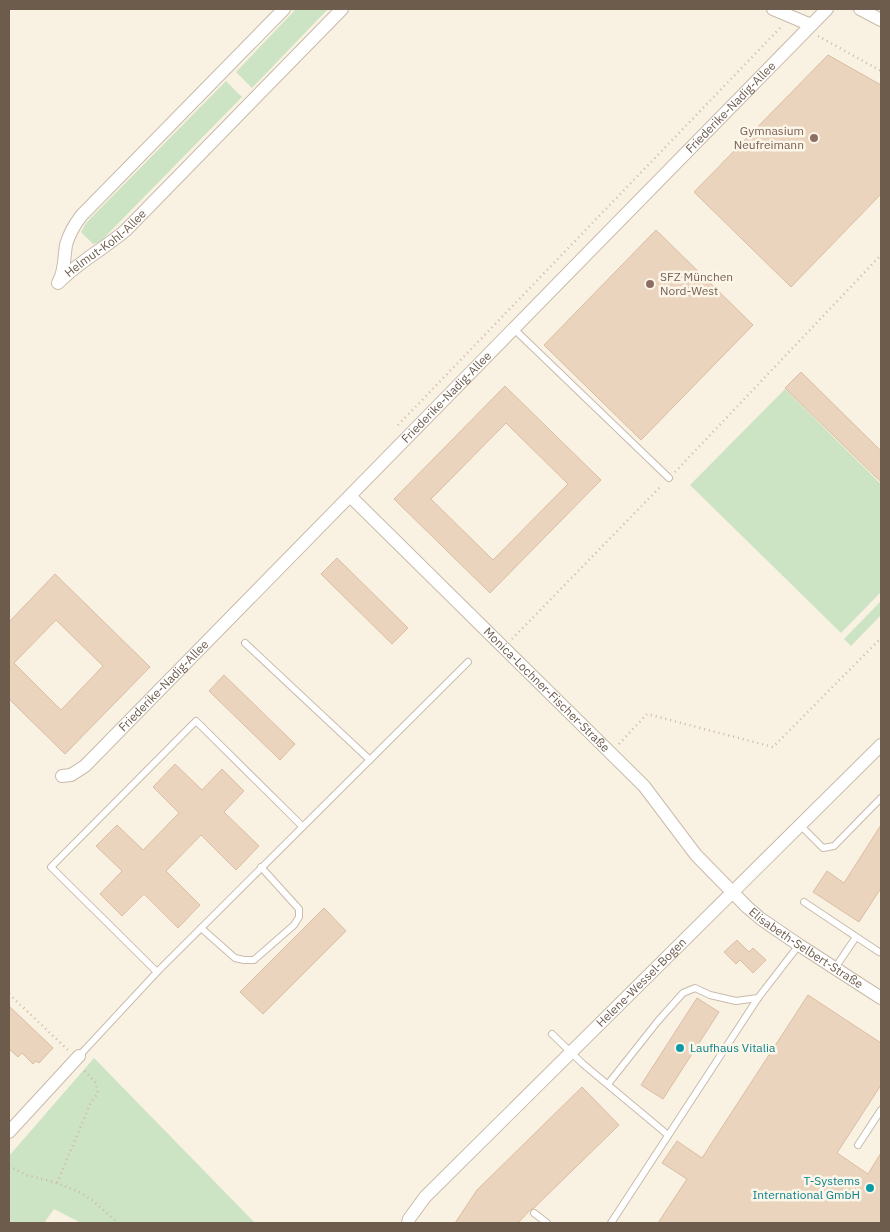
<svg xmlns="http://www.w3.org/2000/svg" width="890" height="1232" font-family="'IBM Plex Sans',sans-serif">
	<rect width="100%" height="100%" fill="#f9f2e3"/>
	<!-- green -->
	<g fill="#cde4c4">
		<path d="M 296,9 L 328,9 L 252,88 L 236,72 Z"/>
		<path d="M 226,81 L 242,97 L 100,242 L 93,244 L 81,232 L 86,223 Z"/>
		<path d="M 785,389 L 881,484 L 881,592 L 841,633 L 690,485 Z"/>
		<path d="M 881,601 L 881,615 L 851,646 L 844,639 Z"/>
		<path d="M 94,1058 L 255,1223 L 81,1223 L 54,1209 L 44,1223 L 9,1223 L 9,1156 Z"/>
	</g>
	<!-- building -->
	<g fill="#ead4be" stroke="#dbbda1" fill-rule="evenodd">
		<path d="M 828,55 L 881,85 L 881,194 L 791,287 L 694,192 Z"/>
		<path d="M 656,230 L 753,325 L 641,440 L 544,345 Z"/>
		<path d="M 801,372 L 881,451 L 881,482 L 785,388 Z"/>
		<path d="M 505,386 L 601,480 L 490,593 L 394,499 ZM 506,423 L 568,484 L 493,560 L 431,499 Z"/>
		<path d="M 337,558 L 408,628 L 392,644 L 321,574 Z"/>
		<path d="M 55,574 L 150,667 L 65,754 L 9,699 L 9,622 ZM 56,620 L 103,666 L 61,710 L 14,663 Z"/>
		<path d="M 224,675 L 295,744 L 280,760 L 209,691 Z"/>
		<path d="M 175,764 L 202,790 L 222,769 L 244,791 L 224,812 L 259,846 L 236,870 L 201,835 L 166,871 L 200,905 L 178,928 L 144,894 L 122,916 L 100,894 L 122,871 L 96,846 L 117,825 L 143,850 L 179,813 L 153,787 Z"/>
		<path d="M 881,825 L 881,888 L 859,922 L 813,892 L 827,871 L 844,883 Z"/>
		<path d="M 324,908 L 346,931 L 263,1014 L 240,992 Z"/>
		<path d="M 737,940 L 749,952 L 753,948 L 766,960 L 753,973 L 740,960 L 736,964 L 724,952 Z"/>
		<path d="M 808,995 L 881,1043 L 881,1085 L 837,1153 L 868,1174 L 881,1153 L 881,1223 L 658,1223 L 687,1179 L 662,1163 L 677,1141 L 702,1158 Z"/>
		<path d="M 697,998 L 719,1012 L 663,1099 L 641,1085 Z"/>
		<path d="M 9,1006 L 53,1048 L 39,1063 L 36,1061 L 33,1064 L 22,1053 L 18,1057 L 9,1049 Z"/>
		<path d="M 582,1087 L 619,1125 L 534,1208 L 530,1210 L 518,1223 L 455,1223 L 477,1190 Z"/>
	</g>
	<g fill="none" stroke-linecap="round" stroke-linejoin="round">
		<!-- service casing -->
		<g stroke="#c8bbab" stroke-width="8">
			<g id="service">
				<path d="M 514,329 L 669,478"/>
				<path d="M 245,643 L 370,760"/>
				<path d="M 800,825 L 823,848 L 834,846 L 881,798"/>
				<path d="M 804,902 L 879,952"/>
				<path d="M 201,928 L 235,958 L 244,960 L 254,960 L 294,925 L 299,917 L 299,909 L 261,867"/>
				<path d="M 835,968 L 856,937"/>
				<path d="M 157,972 L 51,867 L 196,721 L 302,826"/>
				<path d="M 552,1034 L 583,1064 L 668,1135"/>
				<path d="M 79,1056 L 157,972 L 468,662"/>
				<path d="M 608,1084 L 658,1021 L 683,993 L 695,988 L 710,995 L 736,1001 L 758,998"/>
				<path d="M 858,1145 L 881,1110"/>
				<path d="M 534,1213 L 547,1223"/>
				<path d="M 611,1223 L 758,998 L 799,945"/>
			</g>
		</g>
		<!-- minor casing -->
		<g stroke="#c8bbab" stroke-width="14">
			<g id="minor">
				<path d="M 773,9 L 811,25"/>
				<path d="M 860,9 L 881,20"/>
				<path d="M 59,281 C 65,270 64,257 66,245 C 69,234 75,224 81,216 L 284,9"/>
				<path id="s1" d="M 58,283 C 78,262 104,249 126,230 L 342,9"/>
				<path id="s2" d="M 350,496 L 644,786 L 696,855 L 747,907 L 761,919 L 799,945 L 881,998"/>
				<path id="s3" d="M 62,776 L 71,775 L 85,766 L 827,9"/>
				<path d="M 9,1132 L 79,1056"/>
				<path id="s4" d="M 408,1223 L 409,1219 L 425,1197 L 881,745"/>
			</g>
		</g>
		<!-- path -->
		<g stroke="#ceb8a2" stroke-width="2.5" stroke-dasharray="1 4" stroke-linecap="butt">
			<path d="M 818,36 L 881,71"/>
			<path d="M 398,425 L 781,27"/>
			<path d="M 675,472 L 881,255"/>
			<path d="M 512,639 L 662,485"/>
			<path d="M 619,744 L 647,714 L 773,747 L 881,638"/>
			<path d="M 9,994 L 68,1050"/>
			<path d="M 9,1166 L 26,1175 L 54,1182 L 79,1192 L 92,1200 L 118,1223"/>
			<path d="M 57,1183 L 91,1102 L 98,1093 L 96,1083 L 84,1070"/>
		</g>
		<!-- service -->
		<use href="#service" stroke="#fff" stroke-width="6"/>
		<!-- minor -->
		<use href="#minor" stroke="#fff" stroke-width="12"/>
	</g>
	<!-- markers -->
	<g fill="#8d6e63" stroke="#fcf6e8" stroke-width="2">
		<circle cx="814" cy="138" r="5"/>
		<circle cx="650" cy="284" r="5"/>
	</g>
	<g fill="#0f9aa8" stroke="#fcf6e8" stroke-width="2">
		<circle cx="680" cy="1048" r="5"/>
		<circle cx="870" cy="1188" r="5"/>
	</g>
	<g text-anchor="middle" stroke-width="5" stroke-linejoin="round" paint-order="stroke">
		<!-- street labels -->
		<g font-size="12" fill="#6d5c4c" stroke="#fcf6e8">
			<text dy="4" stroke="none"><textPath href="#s3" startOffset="948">Friederike-Nadig-Allee</textPath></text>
			<text dy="4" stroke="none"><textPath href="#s1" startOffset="62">Helmut-Kohl-Allee</textPath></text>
			<text dy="4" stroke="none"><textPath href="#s3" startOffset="542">Friederike-Nadig-Allee</textPath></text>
			<text dy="4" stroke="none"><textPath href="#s3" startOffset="138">Friederike-Nadig-Allee</textPath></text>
			<text dy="4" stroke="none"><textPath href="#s2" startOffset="276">Monica-Lochner-Fischer-Straße</textPath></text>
			<text dy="4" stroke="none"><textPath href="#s2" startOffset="644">Elisabeth-Selbert-Straße</textPath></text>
			<text dy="4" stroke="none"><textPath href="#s4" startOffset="336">Helene-Wessel-Bogen</textPath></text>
		</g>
		<!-- education labels -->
		<g font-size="12" fill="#785e54" stroke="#fcf6e8" text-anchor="end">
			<text x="804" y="135">Gymnasium<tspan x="804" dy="14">Neufreimann</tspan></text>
			<text x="660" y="281" text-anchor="start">SFZ München<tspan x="660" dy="14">Nord-West</tspan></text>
		</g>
		<!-- culture labels -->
		<g font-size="12" fill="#0d838f" stroke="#fcf6e8" text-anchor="start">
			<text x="690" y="1052">Laufhaus Vitalia</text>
			<text x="860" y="1185" text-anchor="end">T-Systems<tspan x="860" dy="14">International GmbH</tspan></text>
		</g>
	</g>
	<!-- border -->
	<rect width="890" height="1232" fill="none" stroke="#6d5c4c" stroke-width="20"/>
</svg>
